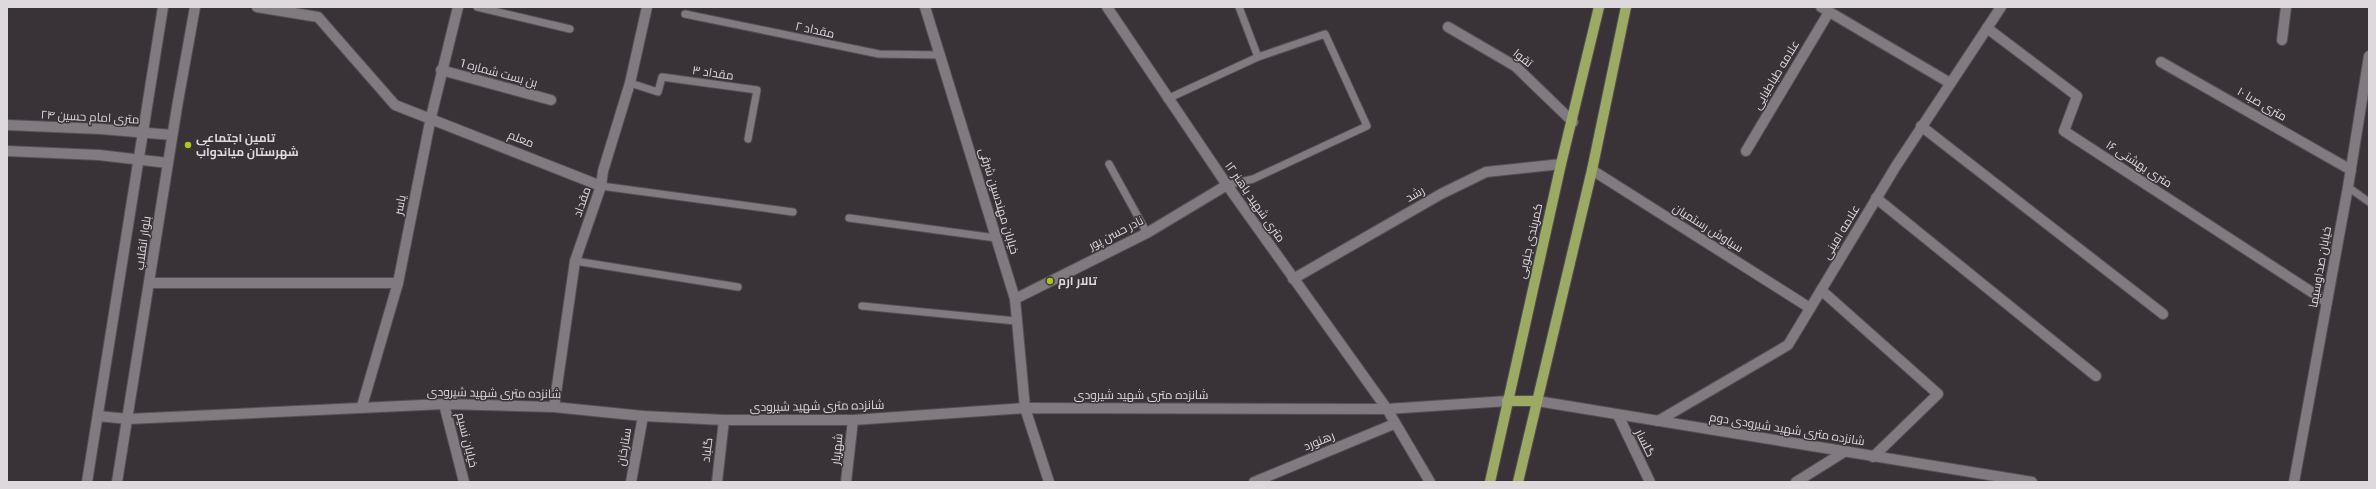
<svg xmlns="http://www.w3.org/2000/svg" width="2376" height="489" font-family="'Exo 2',Cairo,sans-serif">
	<rect width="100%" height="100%" fill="#393338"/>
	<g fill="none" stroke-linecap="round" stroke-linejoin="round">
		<!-- service casing -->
		<g stroke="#555055" stroke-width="9">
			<g id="service">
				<path d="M 477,7 L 570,29"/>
				<path d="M 1239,7 L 1258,57"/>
				<path d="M 685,14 L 879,54 L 941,55"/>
				<path d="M 630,83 L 658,92 L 662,77 L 757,90 L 748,139"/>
				<path d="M 1167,99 L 1258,57 L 1325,34 L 1367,126 L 1253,179 L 1227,185"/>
				<path d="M 1109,164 L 1147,233"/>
				<path d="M 601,186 L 793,212"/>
				<path d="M 2348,187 L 2369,202"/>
				<path d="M 849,218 L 996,238"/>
				<path d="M 575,261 L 738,287"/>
				<path d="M 862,306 L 1016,321"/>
			</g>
		</g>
		<!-- minor casing -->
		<g stroke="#555055" stroke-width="12">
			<g id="minor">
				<path d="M 257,7 L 318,17 L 395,105 L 601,186"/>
				<path d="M 925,7 L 1015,299 L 1025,408 L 1049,482"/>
				<path d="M 1107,7 L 1227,185 L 1387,409 L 1430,482"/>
				<path d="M 1821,7 L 1950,83"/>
				<path d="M 1448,27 L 1515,66 L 1573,122"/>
				<path d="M 1987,28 L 2077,96 L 2064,131 L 2327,302"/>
				<path d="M 2282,40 L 2286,7"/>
				<path d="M 2161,62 L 2351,170"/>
				<path d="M 441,70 L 551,100"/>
				<path d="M 1921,126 L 2163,314"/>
				<path d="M 1746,151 L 1829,12"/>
				<path d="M 1592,170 L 1810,308"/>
				<path d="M 1876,198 L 2096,376"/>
				<path d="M 1293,279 L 1441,194 L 1486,172 L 1561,164"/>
				<path d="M 150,283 L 398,283"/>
				<path d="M 1821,290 L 1938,394 L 1873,457"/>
				<path d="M 1015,299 L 1147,233 L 1227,185"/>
				<path d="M 444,404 L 464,482"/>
				<path d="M 362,406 L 398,283 L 431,117 L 458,7"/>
				<path d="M 554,407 L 575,261 L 601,186 L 603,171 L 630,83 L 647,7"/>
				<path d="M 1618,415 L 1650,482"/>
				<path d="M 1658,421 L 1788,345 L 1896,166 L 2001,7"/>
				<path d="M 631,482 L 643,416"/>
				<path d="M 717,482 L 724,420"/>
				<path d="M 846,482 L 853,420"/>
				<path d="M 1254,482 L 1394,424"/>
				<path d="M 1796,482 L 1844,452"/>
			</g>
		</g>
		<!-- secondary casing -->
		<g stroke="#555055" stroke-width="12">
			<g id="secondary">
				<path d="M 7,125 L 101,129 L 172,135"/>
				<path d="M 7,151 L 99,155 L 168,163"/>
				<path d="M 1537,401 L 2032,482"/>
				<path d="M 98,416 L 128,419 L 444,404 L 554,407 L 643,416 L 724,420 L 853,420 L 1025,408 L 1387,409 L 1507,401"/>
				<path d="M 87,482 L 163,7"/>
				<path d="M 117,482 L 177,107 L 195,7"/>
				<path d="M 2294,482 L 2348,187 L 2369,56"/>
			</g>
		</g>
		<!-- primary casing -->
		<g stroke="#555055" stroke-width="12">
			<g id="primary">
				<path d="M 1507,401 L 1537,401"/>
				<path d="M 1490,482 L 1561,164 L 1599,7"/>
				<path d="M 1518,482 L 1592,170 L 1626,7"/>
			</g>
		</g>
		<!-- service -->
		<use href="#service" stroke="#817a80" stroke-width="7"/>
		<!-- minor -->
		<use href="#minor" stroke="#817a80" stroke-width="10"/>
		<!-- secondary -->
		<use href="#secondary" stroke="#817a80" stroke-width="10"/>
		<!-- primary -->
		<use href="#primary" stroke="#9daa63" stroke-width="10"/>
	</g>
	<!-- markers -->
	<g fill="#a9c71b" stroke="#393338" stroke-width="1.5">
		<circle cx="188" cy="145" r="4"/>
		<circle cx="1050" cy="281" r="4"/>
	</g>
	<g text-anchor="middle" stroke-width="3" stroke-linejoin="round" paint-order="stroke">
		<!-- street labels -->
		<g font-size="12" fill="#ddd9dc" stroke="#393338">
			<text transform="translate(815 30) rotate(12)" y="4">مقداد ۲</text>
			<text transform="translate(1523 58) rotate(38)" y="4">تقوا</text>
			<text transform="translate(499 73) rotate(15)" y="4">بن بست شماره 1</text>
			<text transform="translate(713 73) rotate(8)" y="4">مقداد ۳</text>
			<text transform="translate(1776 75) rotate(-59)" y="4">علامه طباطبایی</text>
			<text transform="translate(2262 104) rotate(30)" y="4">۱۰ متری صبا</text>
			<text transform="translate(90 117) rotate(3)" y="4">۲۴ متری امام حسین</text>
			<text transform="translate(521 139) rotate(22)" y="4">معلم</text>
			<text transform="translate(2139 164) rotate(33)" y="4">۱۶ متری بهشتی</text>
			<text transform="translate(1415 194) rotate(-30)" y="4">رشد</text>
			<text transform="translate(999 201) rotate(73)" y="4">خیابان مهندسین شرقی</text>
			<text transform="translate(582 202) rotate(-71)" y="4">مقداد</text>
			<text transform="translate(1255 202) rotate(55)" y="4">۱۲ متری شهید باهنر</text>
			<text transform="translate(400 205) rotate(-79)" y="4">یاسر</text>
			<text transform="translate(1708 228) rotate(32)" y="4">سیاوش رستمیان</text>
			<text transform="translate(1841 232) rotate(-59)" y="4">علامه امینی</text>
			<text transform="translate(1116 233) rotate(-27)" y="4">نادر حسن پور</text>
			<text transform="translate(1530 241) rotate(-77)" y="4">کمربندی جنوبی</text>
			<text transform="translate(143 243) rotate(-82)" y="4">بلوار انقلاب</text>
			<text transform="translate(2320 267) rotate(-80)" y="4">خیابان صداوسیما</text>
			<text transform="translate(494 393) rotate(1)" y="4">شانزده متری شهید شیرودی</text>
			<text x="1141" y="399">شانزده متری شهید شیرودی</text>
			<text transform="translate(817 406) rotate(-1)" y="4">شانزده متری شهید شیرودی</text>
			<text transform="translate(1787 429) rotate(9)" y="4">شانزده متری شهید شیرودی دوم</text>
			<text transform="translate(467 440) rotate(76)" y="4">خیابان نسیم</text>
			<text transform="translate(1319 441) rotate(-22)" y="4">رهنورد</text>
			<text transform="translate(1645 443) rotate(64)" y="4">گلسار</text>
			<text transform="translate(624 447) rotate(-80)" y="4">ستارخان</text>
			<text transform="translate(837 449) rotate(-84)" y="4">شهریار</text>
			<text transform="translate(707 450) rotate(-83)" y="4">گلباد</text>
		</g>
		<!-- poi labels -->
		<g font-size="12" font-weight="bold" fill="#ddd9dc" stroke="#393338" text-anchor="start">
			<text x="196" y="142">تامین اجتماعی<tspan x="196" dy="14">شهرستان میاندوآب</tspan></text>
			<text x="1058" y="285">تالار ارم</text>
		</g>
	</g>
	<!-- border -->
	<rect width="2376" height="489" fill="none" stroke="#ddd9dc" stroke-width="16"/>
</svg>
